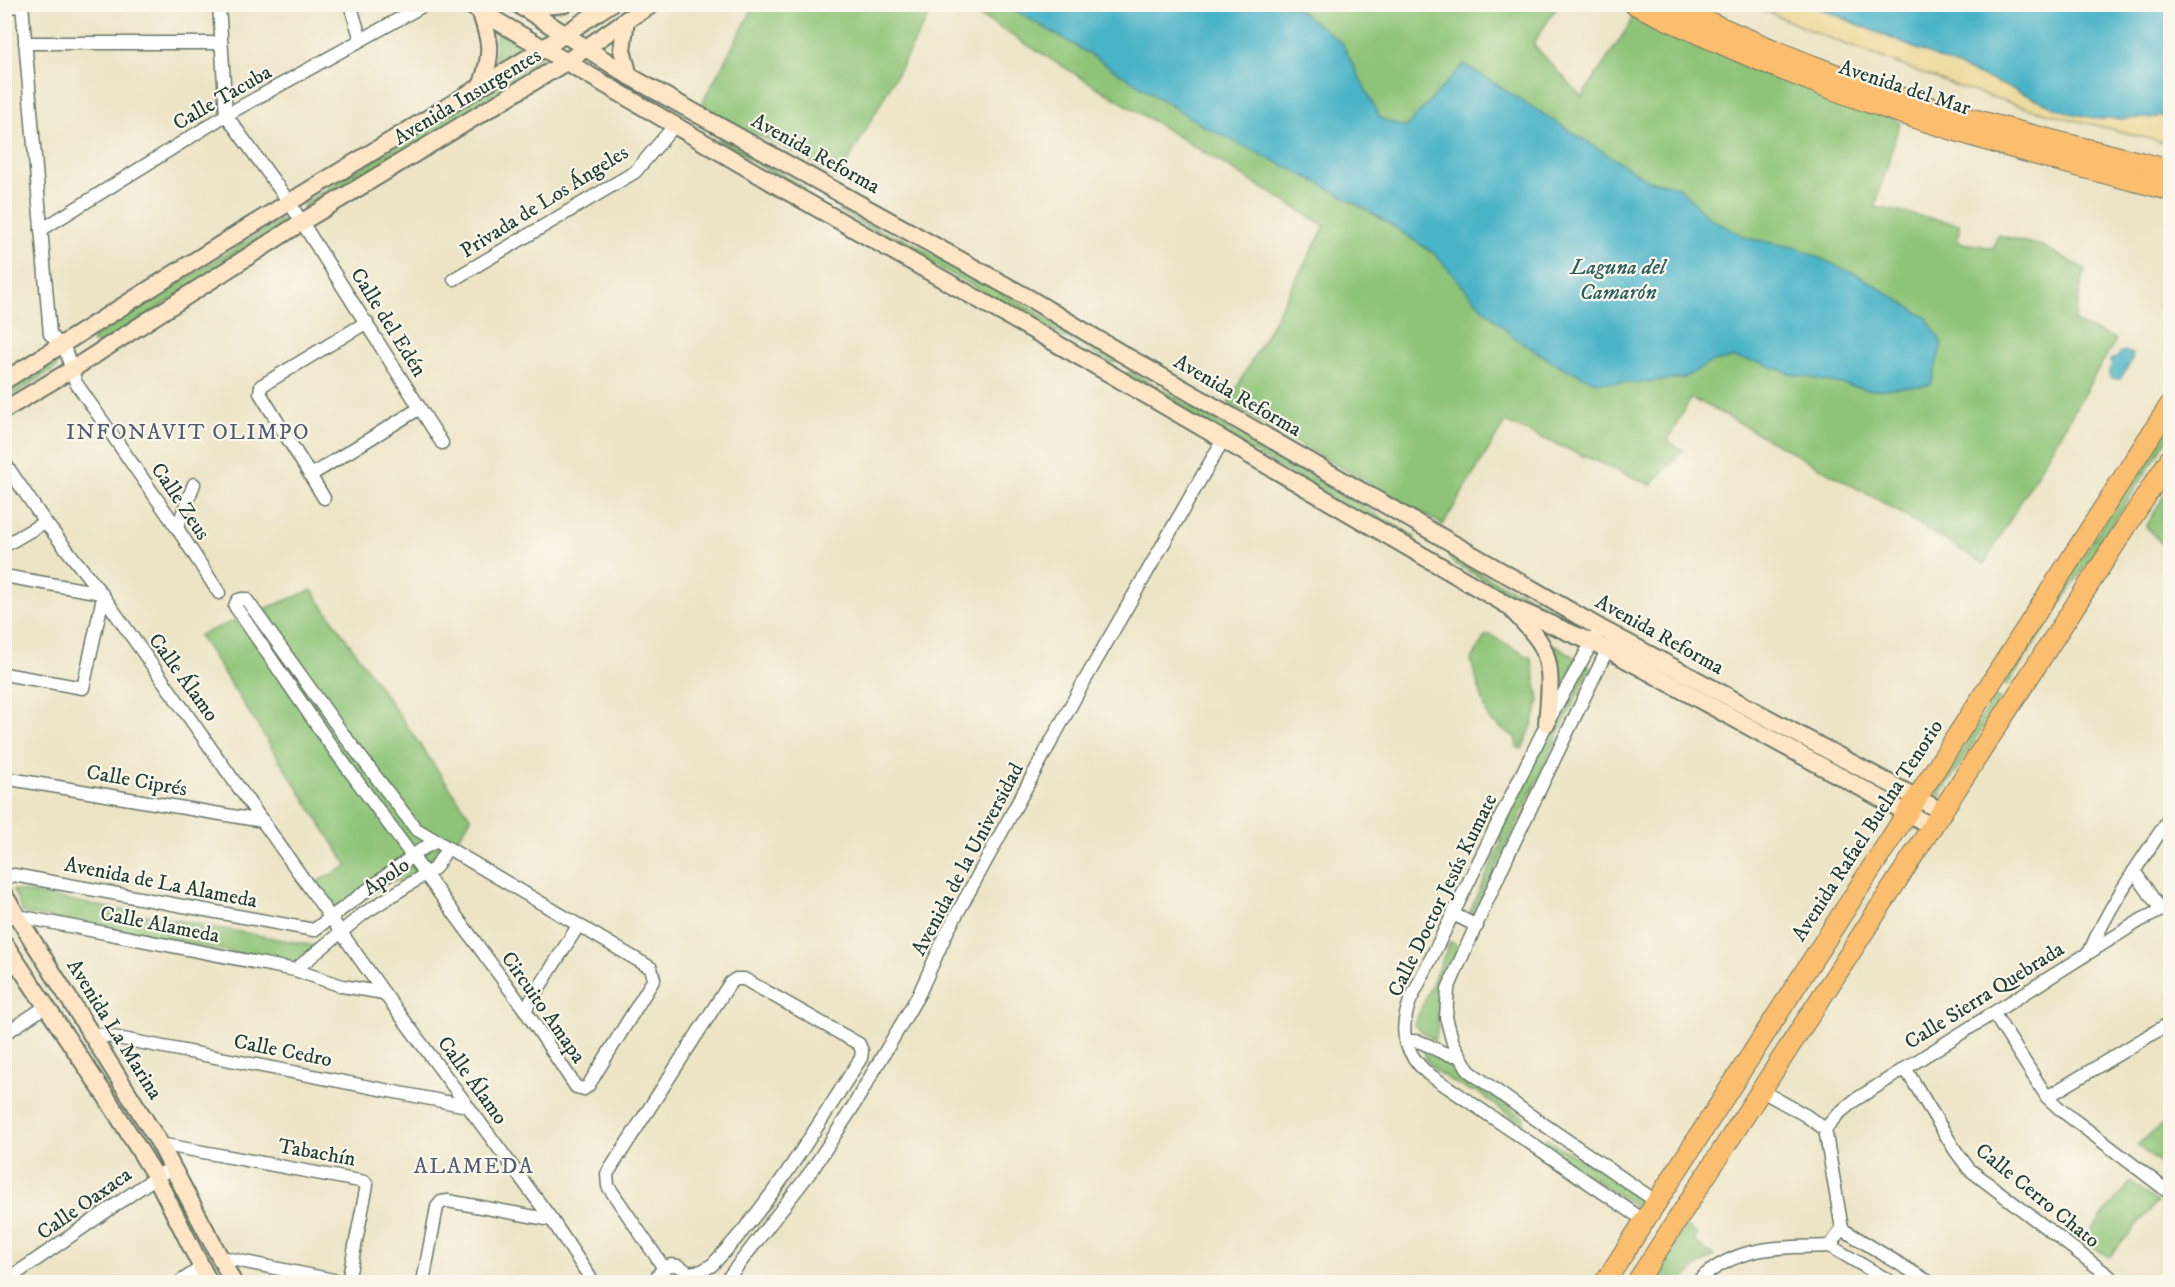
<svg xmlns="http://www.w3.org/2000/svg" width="2175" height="1287" font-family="'IM FELL DW Pica',serif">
	<rect width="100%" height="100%" fill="#fbf7ec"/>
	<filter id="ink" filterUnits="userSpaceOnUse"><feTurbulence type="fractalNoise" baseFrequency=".0167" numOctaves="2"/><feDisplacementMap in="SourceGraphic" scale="12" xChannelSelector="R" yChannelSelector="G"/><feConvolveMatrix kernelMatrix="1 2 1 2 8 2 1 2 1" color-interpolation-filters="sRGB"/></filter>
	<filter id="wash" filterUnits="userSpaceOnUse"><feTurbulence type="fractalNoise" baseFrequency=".008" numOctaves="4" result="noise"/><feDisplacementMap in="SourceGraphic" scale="24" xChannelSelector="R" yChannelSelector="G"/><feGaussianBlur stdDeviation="1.35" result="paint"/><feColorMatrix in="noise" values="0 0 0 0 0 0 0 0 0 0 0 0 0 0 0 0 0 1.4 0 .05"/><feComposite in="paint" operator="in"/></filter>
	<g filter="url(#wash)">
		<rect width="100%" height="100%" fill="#ece4c5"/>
		<!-- green -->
		<g fill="#8ec477" stroke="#568056" stroke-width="1.5">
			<path d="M 755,5 L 935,5 L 838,180 L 802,156 L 714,115 L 702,103 Z"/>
			<path d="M 962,5 L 1558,5 L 1533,44 L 1582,97 L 1628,27 L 1635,12 L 1900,122 L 1875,207 L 1959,224 L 1958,242 L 1994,248 L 1997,235 L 2042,246 L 2085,269 L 2074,322 L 2116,339 L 1984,564 L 1884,503 L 1697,400 L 1700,403 L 1691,398 L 1667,442 L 1683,450 L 1651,485 L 1505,422 L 1443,525 L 1228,404 L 1325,226 Z"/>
			<path d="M 497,28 L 527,44 L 502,63 L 495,60 Z"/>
			<path d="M 541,56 L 540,65 L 483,101 L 481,109 L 306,214 L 303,206 L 306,202 Z"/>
			<path d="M 720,138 L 723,138 L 805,188 L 804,193 L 801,194 L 764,168 L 718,140 Z"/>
			<path d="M 838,209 L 891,236 L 901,237 L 1117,357 L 1113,364 L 838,211 Z"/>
			<path d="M 288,217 L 291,222 L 101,345 L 92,342 L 93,337 L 283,218 Z"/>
			<path d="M 51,357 L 57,363 L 56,368 L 5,400 L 5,386 Z"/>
			<path d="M 1129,371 L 1415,537 L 1412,545 L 1124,377 Z"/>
			<path d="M 2170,418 L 2170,435 L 2007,686 L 2003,683 Z"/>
			<path d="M 2170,485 L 2170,550 L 2162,544 L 2146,527 Z"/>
			<path d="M 1448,556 L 1515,592 L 1519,590 L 1580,625 L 1579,629 L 1576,631 L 1452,562 Z"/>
			<path d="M 312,590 L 471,818 L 453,847 L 432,865 L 403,880 L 381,883 L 337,909 L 316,882 L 348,866 L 199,635 Z"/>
			<path d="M 1490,635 L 1531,658 L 1539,700 L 1533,723 L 1522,749 L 1517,747 L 1515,737 L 1489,720 L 1471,661 L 1485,636 Z"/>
			<path d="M 1539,640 L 1557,646 L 1576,658 L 1557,698 Z"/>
			<path d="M 1588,665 L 1590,668 L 1473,917 L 1469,914 L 1501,843 L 1500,828 L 1583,667 Z"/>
			<path d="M 1994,696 L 2000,700 L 1940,797 L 1937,793 Z"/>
			<path d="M 13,890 L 316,946 L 291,963 L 23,913 Z"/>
			<path d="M 1450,942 L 1456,944 L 1460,952 C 1453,969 1445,985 1440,1003 C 1437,1016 1440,1030 1434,1041 L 1414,1025 Z"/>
			<path d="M 1424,1050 L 1524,1117 L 1523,1125 L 1476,1091 L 1470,1091 C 1455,1082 1424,1070 1424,1050 Z"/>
			<path d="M 2170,1119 L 2170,1172 L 2137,1145 Z"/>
			<path d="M 1546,1139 L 1586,1163 L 1591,1163 L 1641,1198 L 1640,1208 L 1636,1207 L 1544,1146 Z"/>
			<path d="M 2130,1182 L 2157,1202 L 2109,1257 L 2083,1240 Z"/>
			<path d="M 1685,1226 L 1697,1234 L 1694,1241 L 1714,1256 L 1696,1267 L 1682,1282 L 1648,1282 Z"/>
		</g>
		<!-- sand -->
		<path fill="#eeda9e" stroke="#868c69" stroke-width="1.5" d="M 1756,5 L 1812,5 L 1907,45 L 2099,119 L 2149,118 L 2170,115 L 2170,128 L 2162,142 L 2027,108 L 1959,87 L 1821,35 L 1761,9 Z"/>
		<!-- water -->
		<g fill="#49b3c7" stroke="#34787e" stroke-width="1.5">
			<path d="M 1006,5 L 1292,5 L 1342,43 L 1380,118 L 1405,128 L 1464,64 L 1648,180 L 1679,187 L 1708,217 L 1747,238 L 1797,248 L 1860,276 L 1927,318 L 1942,343 L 1931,385 L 1870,390 L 1791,374 L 1762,363 L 1733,358 L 1709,363 L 1684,378 L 1635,383 L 1596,382 L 1556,364 L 1513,337 L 1474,299 L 1435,254 L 1377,216 L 1319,183 L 1203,126 L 1091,55 Z"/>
			<path d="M 1812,5 L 2170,5 L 2170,115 L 2149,118 L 2099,119 L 2069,113 Z"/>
			<path d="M 2125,351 L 2132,354 L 2132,360 L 2120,379 L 2115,379 L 2110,377 L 2110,371 L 2112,366 L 2110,362 L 2111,359 L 2117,358 L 2120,353 Z"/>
		</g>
	</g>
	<g filter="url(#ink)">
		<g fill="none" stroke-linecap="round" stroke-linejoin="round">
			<!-- street casing -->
			<g stroke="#677767" stroke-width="15">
				<g id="street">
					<path d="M 22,4 L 50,334 L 66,352 L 76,383 L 177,528 L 219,593"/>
					<path d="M 219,4 L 226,115 L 289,202 L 442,443"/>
					<path d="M 350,4 L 361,40"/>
					<path d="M 4,7 L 22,6"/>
					<path d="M 25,43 L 221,43"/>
					<path d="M 41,230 L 226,115 L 426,4"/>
					<path d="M 454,279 L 635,172 L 675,125"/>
					<path d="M 4,462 L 45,522 L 101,593 L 384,993 L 552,1220 L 593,1282"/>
					<path d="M 311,475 L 420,408"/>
					<path d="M 324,498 L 260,393 L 261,386 L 367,322"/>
					<path d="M 177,528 L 194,484"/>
					<path d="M 4,546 L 45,522"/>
					<path d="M 4,576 L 101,593"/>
					<path d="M 242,599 L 246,599 L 340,730 L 416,829 L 651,968 L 654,979 L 588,1086 L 584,1089 L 576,1087 L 525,1010 L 327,740 L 235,606 L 238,600 Z"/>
					<path d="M 1595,637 L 1547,723 L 1410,1001 C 1399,1032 1403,1050 1427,1073 L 1645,1221"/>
					<path d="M 1611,642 L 1508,855 L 1464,952 L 1448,989 L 1446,1017 L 1453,1043 L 1469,1071 L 1530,1115 L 1657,1202"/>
					<path d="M 4,674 L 83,688 L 103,597"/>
					<path d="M 4,778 L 263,821"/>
					<path d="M 2134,871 L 2161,910"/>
					<path d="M 4,879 L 14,875 L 314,930 L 422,849 L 437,841"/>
					<path d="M 1453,914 L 1477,926"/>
					<path d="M 4,918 L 18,916 L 295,970 L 342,986 L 384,993"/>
					<path d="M 2090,951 C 2110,903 2142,860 2170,817"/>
					<path d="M 295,970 L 363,914 L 435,868 L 447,849"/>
					<path d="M 525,1010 L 578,926"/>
					<path d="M 1994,1014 L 2047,1097 L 2061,1110 L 2170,1193"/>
					<path d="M 92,1033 L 467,1106"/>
					<path d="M 4,1034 L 45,1007"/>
					<path d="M 1405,1042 C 1425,1036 1438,1057 1458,1055"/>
					<path d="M 1905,1068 L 1955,1150 L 1969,1169 L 2117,1282"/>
					<path d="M 1762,1091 L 1805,1115 L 1825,1129 L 1842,1229 L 1830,1246"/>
					<path d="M 2047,1097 L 2170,1023"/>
					<path d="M 1825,1129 L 1837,1115 L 1855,1100 L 2141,920 L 2170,906"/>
					<path d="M 160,1144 L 365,1182 L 367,1185 L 348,1282"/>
					<path d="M 1842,1229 L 1929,1282"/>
					<path d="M 1830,1246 L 1891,1282"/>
					<path d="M 221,1257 L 343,1282"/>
					<path d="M 664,1268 L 608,1186 L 607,1174 L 730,983 L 736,979 L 744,979 L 859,1044 L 862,1051 L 861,1058 C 815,1129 771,1205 712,1265 L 702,1271 L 688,1273"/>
					<path d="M 4,1282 L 156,1177 L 173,1167"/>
					<path d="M 180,1282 L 202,1267"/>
					<path d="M 423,1282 L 437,1207 L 441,1202 L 448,1201 L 552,1220"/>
					<path d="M 656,1282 C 661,1259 686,1260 691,1282"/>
					<path d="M 725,1282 L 812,1170 L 851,1110 L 919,994 L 947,932 L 1081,687 L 1223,440"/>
					<path d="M 1697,1282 C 1738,1244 1778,1248 1830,1246"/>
				</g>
			</g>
			<!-- secondary casing -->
			<g stroke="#677767" stroke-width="20">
				<g id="secondary">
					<path d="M 468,4 L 780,187 L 1112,375 L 1509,606 L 1607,649 L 1933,827"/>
					<path d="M 518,4 L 629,76 L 1032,300 L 1126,356 L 1600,628 L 1943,812"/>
					<path d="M 523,8 L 565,4"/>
					<path d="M 480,11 C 491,43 493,52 482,84"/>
					<path d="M 626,20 L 622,50 L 629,76"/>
					<path d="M 4,381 L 242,231 L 544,48 L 610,4"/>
					<path d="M 4,410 L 71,370 L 302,222 L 566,62 L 626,20 L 653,4"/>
					<path d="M 1513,611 C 1522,621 1534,632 1541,644 C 1554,668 1549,697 1547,723"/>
					<path d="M 4,895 L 160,1144 L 233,1282"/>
					<path d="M 4,943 L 107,1098 L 156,1177 L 209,1282"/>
				</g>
			</g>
			<!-- primary casing -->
			<g stroke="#677767" stroke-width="22">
				<g id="primary">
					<path d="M 1634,4 C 1718,44 1803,81 1891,110 C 1983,141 2077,167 2170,190"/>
					<path d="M 1669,4 C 1768,49 1870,92 1976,120 C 2040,138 2106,153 2170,170"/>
					<path d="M 1605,1282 L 2170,405"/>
					<path d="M 1637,1282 L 2170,459"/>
				</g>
			</g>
			<!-- street -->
			<use href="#street" stroke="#fff" stroke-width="12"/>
			<!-- secondary -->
			<use href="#secondary" stroke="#fde5c5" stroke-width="16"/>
			<!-- primary -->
			<use href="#primary" stroke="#fbbd6e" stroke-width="20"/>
		</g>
	</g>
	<g text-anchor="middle" stroke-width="4.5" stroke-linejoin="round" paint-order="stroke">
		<!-- street labels -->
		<g font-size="21" fill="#1f3d34" stroke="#fbf7ec">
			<text transform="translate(1905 87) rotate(18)" y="7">Avenida del Mar</text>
			<text transform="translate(467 96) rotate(-31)" y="7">Avenida Insurgentes</text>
			<text transform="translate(222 97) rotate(-30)" y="7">Calle Tacuba</text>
			<text transform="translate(816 153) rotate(29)" y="7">Avenida Reforma</text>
			<text transform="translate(544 201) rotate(-32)" y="7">Privada de Los Ángeles</text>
			<text transform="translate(389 322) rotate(58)" y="7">Calle del Edén</text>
			<text transform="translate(1238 395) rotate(30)" y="7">Avenida Reforma</text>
			<text transform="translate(181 501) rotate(56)" y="7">Calle Zeus</text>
			<text transform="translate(1660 634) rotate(29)" y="7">Avenida Reforma</text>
			<text transform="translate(184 677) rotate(54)" y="7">Calle Álamo</text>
			<text transform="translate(137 780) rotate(10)" y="7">Calle Ciprés</text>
			<text transform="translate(1867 830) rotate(-57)" y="7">Avenida Rafael Buelna Tenorio</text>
			<text transform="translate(967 859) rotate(-62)" y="7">Avenida de la Universidad</text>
			<text transform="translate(386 876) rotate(-34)" y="7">Apolo</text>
			<text transform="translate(161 882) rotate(11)" y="7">Avenida de La Alameda</text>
			<text transform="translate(1442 895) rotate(-64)" y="7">Calle Doctor Jesús Kumate</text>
			<text transform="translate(160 924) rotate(11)" y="7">Calle Alameda</text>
			<text transform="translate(1984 995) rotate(-32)" y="7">Calle Sierra Quebrada</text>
			<text transform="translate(544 1007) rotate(55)" y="7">Circuito Amapa</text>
			<text transform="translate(115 1029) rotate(58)" y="7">Avenida La Marina</text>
			<text transform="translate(283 1050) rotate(11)" y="7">Calle Cedro</text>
			<text transform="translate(473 1080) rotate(54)" y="7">Calle Álamo</text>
			<text transform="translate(317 1152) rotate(10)" y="7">Tabachín</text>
			<text transform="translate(2038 1195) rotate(39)" y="7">Calle Cerro Chato</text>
			<text transform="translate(84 1203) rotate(-35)" y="7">Calle Oaxaca</text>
		</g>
		<!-- water labels -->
		<g font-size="22" font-style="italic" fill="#2c6060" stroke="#fbf7ec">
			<text x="1618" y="274">Laguna del<tspan x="1618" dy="25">Camarón</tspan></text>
		</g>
		<!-- neighbourhood labels -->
		<g font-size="22" letter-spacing="1.5" fill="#515e72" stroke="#fbf7ec">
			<text x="188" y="439">INFONAVIT OLIMPO</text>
			<text x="474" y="1173">ALAMEDA</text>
		</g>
	</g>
	<!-- margin -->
	<rect width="2175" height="1287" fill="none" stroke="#fbf7ec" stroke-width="24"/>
</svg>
